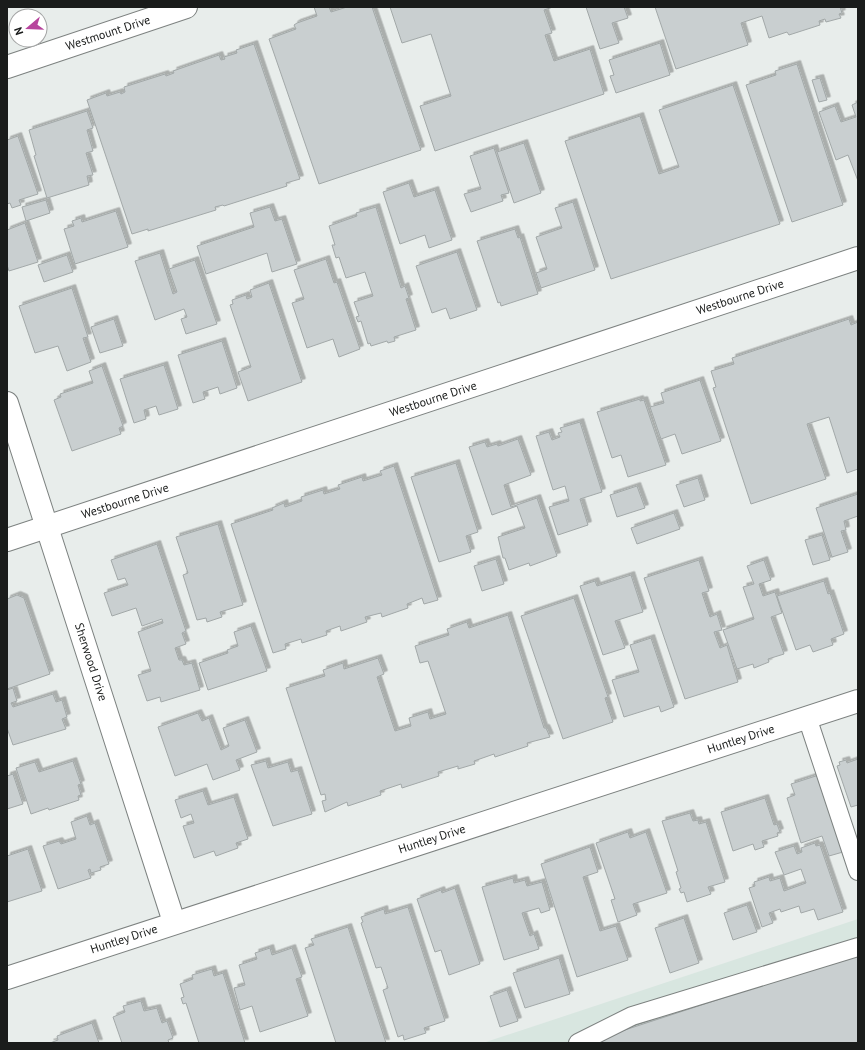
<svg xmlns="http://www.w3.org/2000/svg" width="865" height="1050" font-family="'PT Sans',sans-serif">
	<defs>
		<filter id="shadow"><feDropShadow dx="3.5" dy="-3.5" stdDeviation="0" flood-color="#0004"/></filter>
	</defs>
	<rect width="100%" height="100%" fill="#e8edeb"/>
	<!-- built -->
	<path fill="#d8e6e0" d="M 858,919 L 858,1043 L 483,1043 Z"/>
	<!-- building -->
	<g fill="#c9cfd0" stroke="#a2a8a8" filter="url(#shadow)">
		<path d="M 314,7 L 329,7 L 331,12 L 347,7 L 372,7 L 421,150 L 319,184 L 269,39 L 296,29 L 294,25 L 297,23 L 317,16 Z"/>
		<path d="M 390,7 L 553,7 L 544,10 L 552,33 L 545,35 L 554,61 L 590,49 L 604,94 L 435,151 L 420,106 L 451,96 L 431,34 L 402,43 Z"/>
		<path d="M 586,7 L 624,7 L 628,18 L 612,23 L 619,43 L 600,49 Z"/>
		<path d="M 655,7 L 840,7 L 842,13 L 839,14 L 841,18 L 826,22 L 825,19 L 819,21 L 820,25 L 789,35 L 787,32 L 769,38 L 762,16 L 741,23 L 748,45 L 676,69 Z"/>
		<path d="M 660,43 L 670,75 L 616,93 L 610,76 L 614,75 L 609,60 Z"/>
		<path d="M 254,44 L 300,179 L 286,183 L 287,186 L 224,206 L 223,205 L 215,207 L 216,210 L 148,231 L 148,229 L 132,234 L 87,100 L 106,93 L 107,96 L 120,92 L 121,94 L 125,92 L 124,87 L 165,74 L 166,76 L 174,73 L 173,71 L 219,55 L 221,60 L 225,59 L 224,57 L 237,53 L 236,50 Z"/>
		<path d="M 797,64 L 843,205 L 792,222 L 746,85 L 776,75 L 775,71 Z"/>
		<path d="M 820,78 L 827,100 L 819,102 L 812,80 Z"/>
		<path d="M 733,85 L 780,224 L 611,279 L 565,141 L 640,116 L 659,174 L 679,167 L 659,110 Z"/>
		<path d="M 858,102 L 858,181 L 848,155 L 836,160 L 819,112 L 835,106 L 841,122 L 856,117 L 852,105 Z"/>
		<path d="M 87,111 L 93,128 L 87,130 L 93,151 L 86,153 L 93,175 L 87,176 L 89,185 L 47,198 L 34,156 L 36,155 L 29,130 Z"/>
		<path d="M 18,136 L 38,194 L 19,200 L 21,205 L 12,208 L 10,203 L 7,204 L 7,140 Z"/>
		<path d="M 524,143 L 541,193 L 514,203 L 497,152 Z"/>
		<path d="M 494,148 L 509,193 L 501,195 L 503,201 L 471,212 L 464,194 L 481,189 L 470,156 Z"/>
		<path d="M 409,183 L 414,197 L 435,190 L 452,240 L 429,248 L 425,235 L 400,244 L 383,192 Z"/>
		<path d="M 46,200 L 50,213 L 26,221 L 22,207 Z"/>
		<path d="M 573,202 L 595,270 L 541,288 L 536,273 L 547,269 L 536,237 L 562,228 L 555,208 Z"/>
		<path d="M 270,207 L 275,221 L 282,219 L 297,264 L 272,272 L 267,253 L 206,274 L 197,246 L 254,227 L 250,213 Z"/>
		<path d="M 376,207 L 401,288 L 405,286 L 409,298 L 406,299 L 416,330 L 394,337 L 395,341 L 388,343 L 387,341 L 371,346 L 370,343 L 368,344 L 361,321 L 358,322 L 356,317 L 359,316 L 354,302 L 373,296 L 365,272 L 346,278 L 339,257 L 336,258 L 332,245 L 335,245 L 329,226 L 357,216 L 356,213 Z"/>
		<path d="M 116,211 L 128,247 L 75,264 L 64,229 L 74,226 L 72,221 L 81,218 L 82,222 Z"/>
		<path d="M 25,223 L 38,262 L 9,271 L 7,265 L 7,230 Z"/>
		<path d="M 515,229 L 518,238 L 520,237 L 538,294 L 501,306 L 500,302 L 498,303 L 477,241 Z"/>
		<path d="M 457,252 L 477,310 L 450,319 L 446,308 L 432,313 L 416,266 Z"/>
		<path d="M 160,253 L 173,294 L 177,292 L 169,269 L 195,260 L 217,324 L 186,334 L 181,319 L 187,317 L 184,309 L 155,320 L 135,261 Z"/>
		<path d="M 67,255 L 73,272 L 44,282 L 38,265 Z"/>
		<path d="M 326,259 L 334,283 L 337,282 L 360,349 L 339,357 L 333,339 L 307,348 L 292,303 L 304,299 L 294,270 Z"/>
		<path d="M 269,283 L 302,382 L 248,401 L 238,372 L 251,367 L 230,305 L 233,304 L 232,300 L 246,295 L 247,299 L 252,297 L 250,290 Z"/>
		<path d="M 72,288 L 88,337 L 83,338 L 91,362 L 67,371 L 58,346 L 35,353 L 19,306 Z"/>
		<path d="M 114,319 L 123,346 L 100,353 L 91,327 Z"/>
		<path d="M 849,319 L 851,325 L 858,322 L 858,469 L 847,473 L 829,417 L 807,424 L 826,479 L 751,504 L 713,388 L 716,387 L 711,371 L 734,364 L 732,358 Z"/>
		<path d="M 222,341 L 237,388 L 220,394 L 218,387 L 203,392 L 205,399 L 193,403 L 178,355 Z"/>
		<path d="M 164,365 L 178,409 L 159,415 L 156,406 L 144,410 L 146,419 L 134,423 L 120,379 Z"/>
		<path d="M 102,366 L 123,426 L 119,428 L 121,434 L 72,451 L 54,400 L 61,397 L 60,394 L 93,383 L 89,371 Z"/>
		<path d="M 700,380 L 721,441 L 682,454 L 675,434 L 661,439 L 650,407 L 664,403 L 661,393 Z"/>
		<path d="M 640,399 L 640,401 L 644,400 L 666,465 L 628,477 L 621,455 L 612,458 L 597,412 Z"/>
		<path d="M 580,422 L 602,492 L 580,499 L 588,525 L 558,535 L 549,507 L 569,501 L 565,486 L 553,490 L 536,436 L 549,432 L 552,440 L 560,437 L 558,433 L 562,432 L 560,428 Z"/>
		<path d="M 518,439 L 531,475 L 504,485 L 511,507 L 537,498 L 557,556 L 530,566 L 529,563 L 509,570 L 505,558 L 503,558 L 498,537 L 525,528 L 517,506 L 492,515 L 469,447 L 485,442 L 487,447 L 497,444 L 498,446 Z"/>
		<path d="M 456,463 L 478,532 L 466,536 L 471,552 L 439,562 L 411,477 Z"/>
		<path d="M 394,466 L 438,600 L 424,604 L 422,598 L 407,604 L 408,608 L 382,617 L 381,613 L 365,617 L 367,622 L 341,631 L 340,626 L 326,631 L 327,635 L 302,643 L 301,639 L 285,644 L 286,649 L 273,653 L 231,524 L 273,510 L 272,508 L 284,503 L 285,507 L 302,501 L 301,497 L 323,490 L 324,494 L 340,489 L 338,485 L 362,477 L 363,481 L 382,475 L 380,471 Z"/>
		<path d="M 698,478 L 705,500 L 684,507 L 676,485 Z"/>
		<path d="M 637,486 L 645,508 L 617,517 L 610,495 Z"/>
		<path d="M 858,494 L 858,516 L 844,521 L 846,530 L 841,531 L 848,552 L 832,557 L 816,508 Z"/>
		<path d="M 674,513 L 680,529 L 637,544 L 631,528 Z"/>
		<path d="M 218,524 L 243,605 L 220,612 L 222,617 L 207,622 L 206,618 L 197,620 L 183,575 L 188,573 L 176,537 Z"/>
		<path d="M 822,535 L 830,560 L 813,565 L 805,540 Z"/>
		<path d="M 157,544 L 186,631 L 182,633 L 186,644 L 175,648 L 179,660 L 182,660 L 184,665 L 192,663 L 200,690 L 161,702 L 160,697 L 147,701 L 138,675 L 151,671 L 138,632 L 163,623 L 162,619 L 142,626 L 136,608 L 112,616 L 104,593 L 128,585 L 125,578 L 118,580 L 111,560 Z"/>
		<path d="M 496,559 L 504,584 L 482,591 L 474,566 Z"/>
		<path d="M 699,560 L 709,591 L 702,593 L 710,617 L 717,614 L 722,630 L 714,632 L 720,648 L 727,645 L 738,682 L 685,699 L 644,578 Z"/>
		<path d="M 764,560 L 771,580 L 759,584 L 763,596 L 775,592 L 782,613 L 771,617 L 784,654 L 768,659 L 769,662 L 754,668 L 753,664 L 737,669 L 723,630 L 754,619 L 743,587 L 754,584 L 747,566 Z"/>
		<path d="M 631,575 L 643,612 L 615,621 L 625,648 L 603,655 L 580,586 L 595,581 L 597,586 Z"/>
		<path d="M 824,581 L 828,594 L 830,593 L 844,634 L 831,639 L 833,645 L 813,652 L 810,645 L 796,650 L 777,596 Z"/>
		<path d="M 17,595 L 24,598 L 50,674 L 7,689 L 7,599 Z"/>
		<path d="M 574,598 L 608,697 L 605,698 L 613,722 L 563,739 L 521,616 Z"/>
		<path d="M 508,615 L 544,728 L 546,728 L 550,737 L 527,743 L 528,746 L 495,757 L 494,754 L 474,761 L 475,764 L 458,769 L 458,766 L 438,772 L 439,776 L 402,788 L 401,784 L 380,791 L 381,795 L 348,806 L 347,802 L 325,812 L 322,801 L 326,800 L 325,794 L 321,795 L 286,688 L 325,676 L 323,670 L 343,663 L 344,669 L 378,658 L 384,674 L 377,677 L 395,731 L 411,726 L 409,718 L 428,712 L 430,719 L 446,714 L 428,661 L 420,663 L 415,646 L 449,635 L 447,629 L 467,622 L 469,628 Z"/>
		<path d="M 251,626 L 267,671 L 208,690 L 199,663 L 228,653 L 227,650 L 238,646 L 234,632 Z"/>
		<path d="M 651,638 L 674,707 L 661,712 L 659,706 L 624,717 L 612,680 L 639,672 L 630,645 Z"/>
		<path d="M 13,688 L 17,701 L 11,703 L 13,707 L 53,694 L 56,702 L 62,700 L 67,717 L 62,719 L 66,729 L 13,745 L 7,728 L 7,690 Z"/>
		<path d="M 198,713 L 202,721 L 209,718 L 221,750 L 229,746 L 223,728 L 245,720 L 257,752 L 236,760 L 240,770 L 213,780 L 207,764 L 175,776 L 158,727 Z"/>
		<path d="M 858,759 L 858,805 L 851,807 L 837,766 L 840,765 L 839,762 L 846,760 L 847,763 Z"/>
		<path d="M 73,761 L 81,784 L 78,785 L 81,795 L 78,796 L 79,800 L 49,810 L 48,808 L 31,814 L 16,768 L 35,762 L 39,772 Z"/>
		<path d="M 266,761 L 268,768 L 288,762 L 291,772 L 298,770 L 312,814 L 273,826 L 251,765 Z"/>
		<path d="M 13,774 L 23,804 L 7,809 L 7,776 Z"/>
		<path d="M 822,774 L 843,852 L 829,856 L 822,836 L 801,843 L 787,798 L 795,795 L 791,784 Z"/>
		<path d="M 203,791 L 208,805 L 234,797 L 248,839 L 236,843 L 238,848 L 216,856 L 214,851 L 194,858 L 183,826 L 194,823 L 191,814 L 181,818 L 175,800 Z"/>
		<path d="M 765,798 L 774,825 L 777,824 L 780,832 L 777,833 L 778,836 L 762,841 L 764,847 L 755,850 L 753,844 L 733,851 L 721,812 Z"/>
		<path d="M 690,813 L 693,821 L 698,820 L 699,824 L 706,822 L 725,882 L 708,887 L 711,894 L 687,902 L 684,892 L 681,893 L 679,889 L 681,888 L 676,872 L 678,871 L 662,821 Z"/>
		<path d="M 87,816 L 90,825 L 95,823 L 109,864 L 100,867 L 101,870 L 91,873 L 90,869 L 88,870 L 91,878 L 58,889 L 43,846 L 59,841 L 61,844 L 76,839 L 71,822 Z"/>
		<path d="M 628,832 L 630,838 L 646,832 L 667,893 L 633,904 L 637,915 L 618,922 L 611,900 L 615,899 L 596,843 Z"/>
		<path d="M 815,843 L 816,846 L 820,845 L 843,912 L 818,920 L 814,909 L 801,913 L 799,906 L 781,912 L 780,909 L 769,913 L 773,923 L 762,927 L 749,888 L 755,886 L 754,882 L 769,877 L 770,881 L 780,878 L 784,891 L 806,883 L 801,869 L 784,875 L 775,852 L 794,846 L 797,854 L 802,852 L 801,848 Z"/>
		<path d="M 590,847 L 598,872 L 583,877 L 600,931 L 616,926 L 628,960 L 577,977 L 541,864 Z"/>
		<path d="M 28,849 L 42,891 L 7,902 L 7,856 Z"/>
		<path d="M 513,878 L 514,883 L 525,880 L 527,886 L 542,882 L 550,910 L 541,913 L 539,908 L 522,913 L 530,936 L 534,934 L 539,949 L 504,960 L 482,887 Z"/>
		<path d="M 455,888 L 480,964 L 449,975 L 441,950 L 435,952 L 417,899 L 441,890 L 442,893 Z"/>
		<path d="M 747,905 L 757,932 L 733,940 L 724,913 Z"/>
		<path d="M 408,907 L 445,1021 L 424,1028 L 426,1033 L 404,1040 L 403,1035 L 398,1037 L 383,990 L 388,988 L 381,967 L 376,968 L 361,923 L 363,922 L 361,917 L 384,909 L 385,914 Z"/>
		<path d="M 684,918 L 699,963 L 670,973 L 655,928 Z"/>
		<path d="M 348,927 L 386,1043 L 336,1043 L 305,948 L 314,945 L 311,939 Z"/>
		<path d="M 270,948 L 272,955 L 292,948 L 302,977 L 296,979 L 308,1016 L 260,1032 L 252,1006 L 240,1010 L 234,988 L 245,985 L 239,965 L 257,959 L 255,953 Z"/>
		<path d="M 858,954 L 858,1043 L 593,1043 L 591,1041 Z"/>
		<path d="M 559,958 L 570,994 L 525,1008 L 513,973 Z"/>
		<path d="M 212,969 L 214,976 L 223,973 L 245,1043 L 199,1043 L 186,1003 L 183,1004 L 181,998 L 184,997 L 180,984 L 193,979 L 192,975 Z"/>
		<path d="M 507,990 L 518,1021 L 500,1027 L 490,996 Z"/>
		<path d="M 141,1001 L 144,1011 L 157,1008 L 162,1023 L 167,1021 L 173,1038 L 168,1040 L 169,1043 L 122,1043 L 113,1017 L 125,1012 L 123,1006 Z"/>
		<path d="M 92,1023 L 99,1043 L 50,1043 L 58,1040 L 57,1036 Z"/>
	</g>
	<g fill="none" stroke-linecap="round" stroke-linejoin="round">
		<!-- service casing -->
		<g stroke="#7d8280" stroke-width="20">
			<g id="service">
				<path d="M 807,717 L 858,871"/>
				<path d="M 578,1043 L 632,1016 L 858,947"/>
			</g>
		</g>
		<!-- minor casing -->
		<g stroke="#7d8280" stroke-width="24">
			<g id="minor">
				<path d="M 7,67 L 186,7"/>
				<path d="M 7,403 L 174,922"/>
				<path d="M 7,540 L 858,258"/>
				<path d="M 7,978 L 858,701"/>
			</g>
		</g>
		<!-- service -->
		<use href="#service" stroke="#fff" stroke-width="18"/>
		<!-- minor -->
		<use href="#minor" stroke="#fff" stroke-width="22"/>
	</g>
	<g text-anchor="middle" stroke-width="4" stroke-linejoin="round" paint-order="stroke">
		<!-- street labels -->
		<g font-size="12" fill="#1a1c1b" stroke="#fff">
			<text transform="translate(108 33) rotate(-18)" y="4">Westmount Drive</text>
			<text transform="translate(740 297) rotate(-18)" y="4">Westbourne Drive</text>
			<text transform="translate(433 399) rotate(-18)" y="4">Westbourne Drive</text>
			<text transform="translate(125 501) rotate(-18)" y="4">Westbourne Drive</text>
			<text transform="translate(91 662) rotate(72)" y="4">Sherwood Drive</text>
			<text transform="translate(741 739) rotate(-18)" y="4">Huntley Drive</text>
			<text transform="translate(432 839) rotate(-18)" y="4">Huntley Drive</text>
			<text transform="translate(124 939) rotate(-18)" y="4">Huntley Drive</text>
		</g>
	</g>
	<!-- border -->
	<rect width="865" height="1050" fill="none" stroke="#1a1c1b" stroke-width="16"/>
	<!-- north arrow -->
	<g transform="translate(28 28) rotate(251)"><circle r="19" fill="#ffffff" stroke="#a3a4a4"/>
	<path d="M0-3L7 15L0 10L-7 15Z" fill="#b7449d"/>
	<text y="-6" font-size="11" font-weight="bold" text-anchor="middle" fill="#1a1c1b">N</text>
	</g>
</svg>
